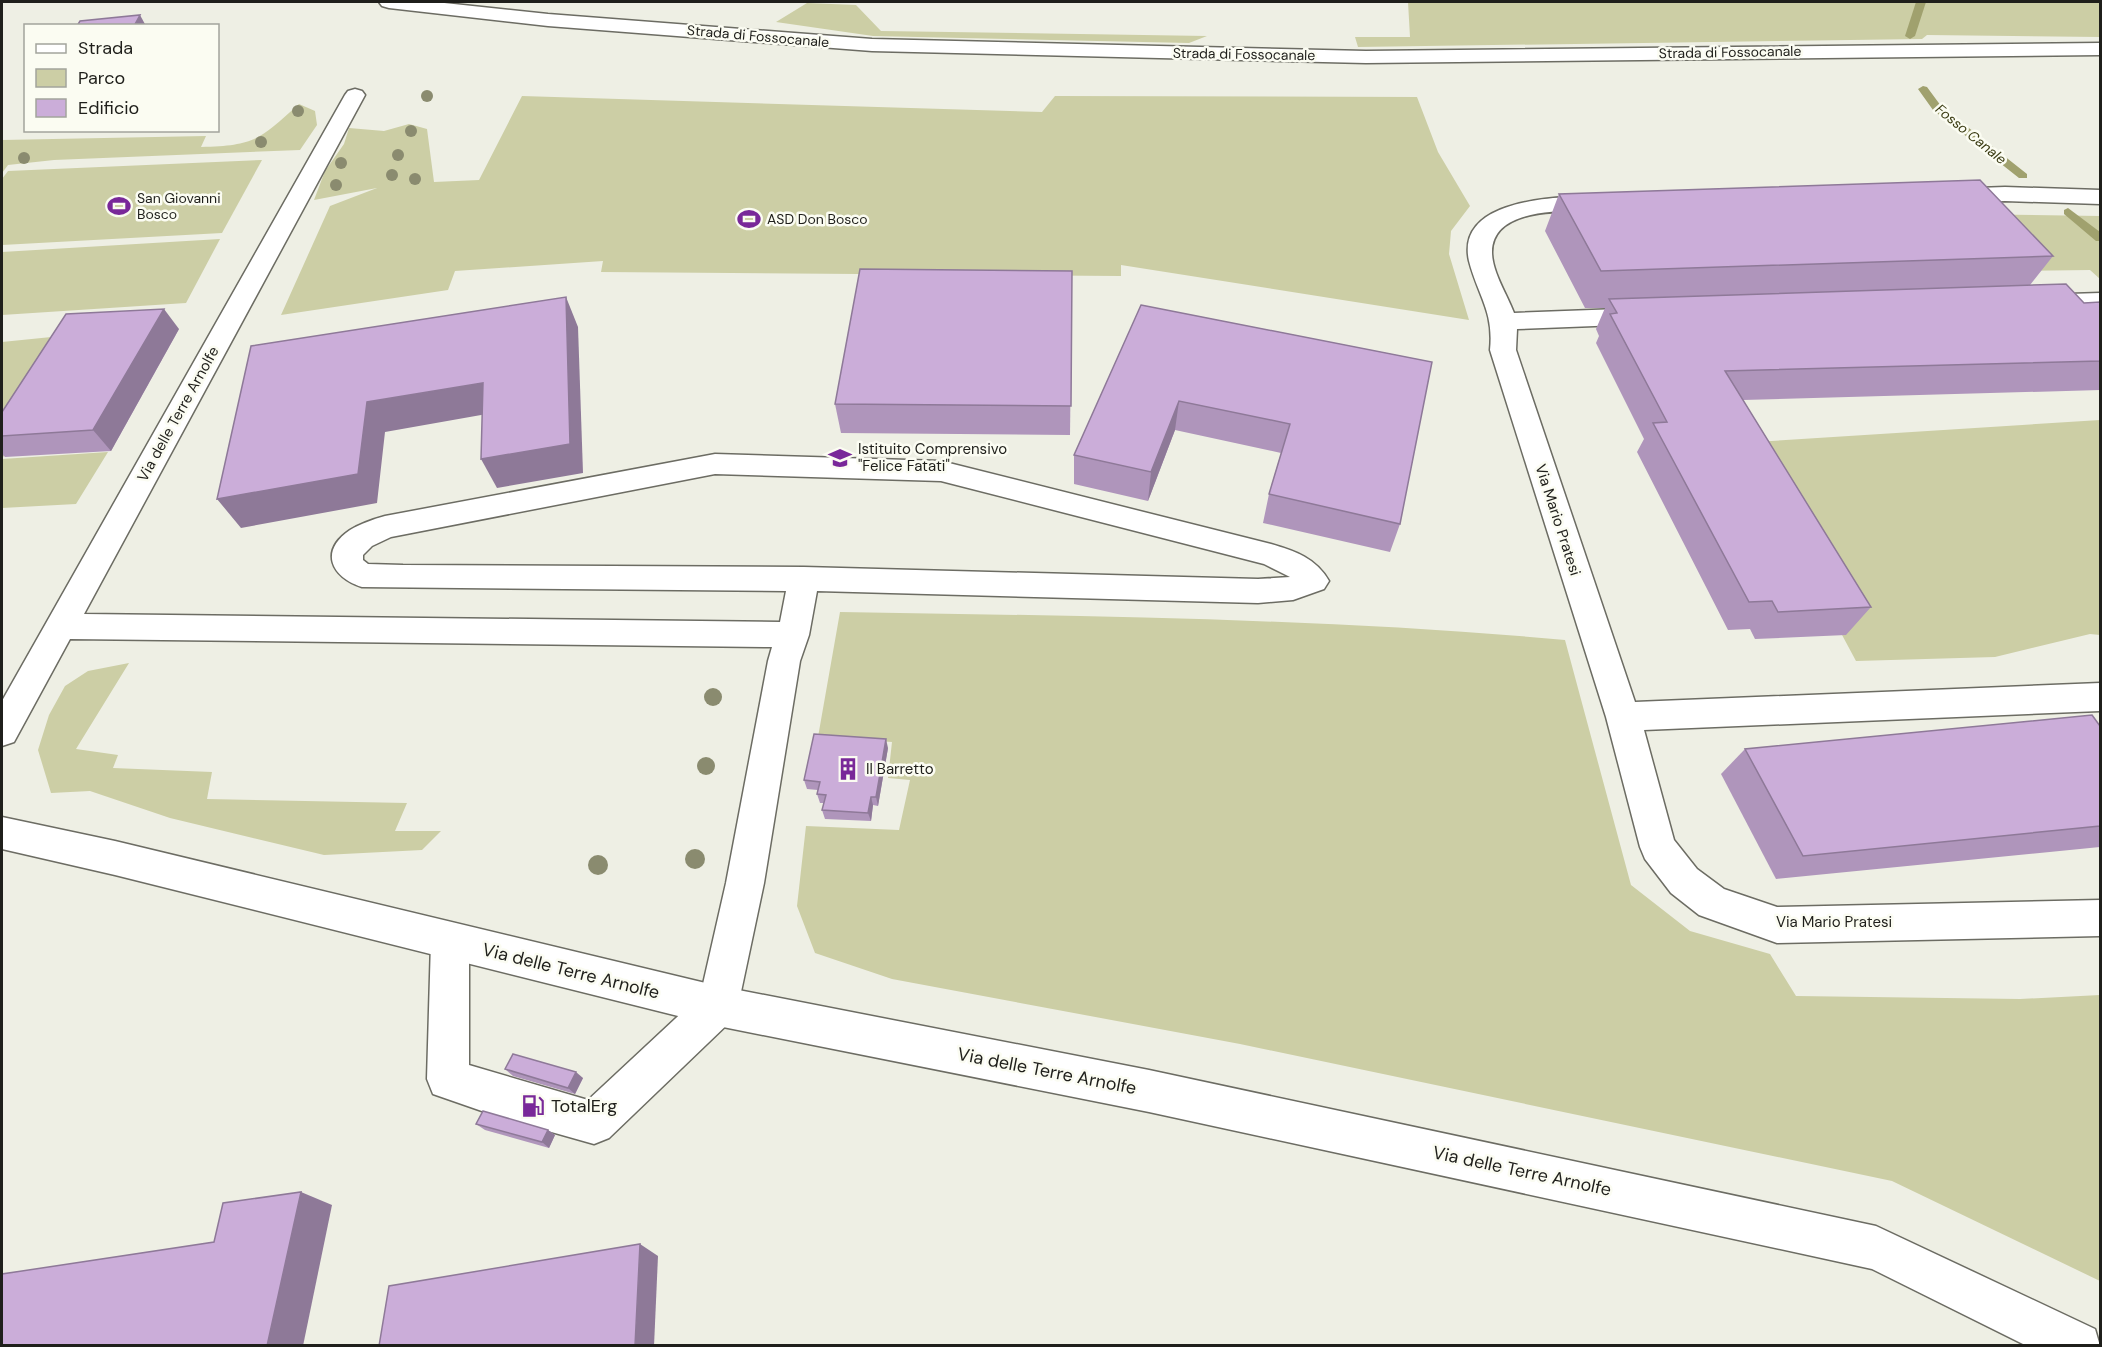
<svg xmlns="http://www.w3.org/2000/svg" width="2102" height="1347" font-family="'DM Sans',sans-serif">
	<rect width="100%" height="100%" fill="#eeefe4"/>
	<!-- green -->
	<g fill="#cccea5">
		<path d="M 1408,2 L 2100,2 L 2100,37 L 1927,35 L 1922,39 L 1358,47 L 1355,37 L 1410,37 Z"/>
		<path d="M 807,3 L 856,5 L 881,31 L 1207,36 L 1189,43 L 873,36 L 776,22 Z"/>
		<path d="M 522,96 L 1042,112 L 1055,96 L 1417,97 L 1438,152 L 1470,206 L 1451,231 L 1449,254 L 1469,320 L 1121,265 L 1121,276 L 601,272 L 603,261 L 455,271 L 448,290 L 281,315 L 330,206 L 377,188 L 314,200 L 325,171 L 344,144 L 349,128 L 384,131 L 409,124 L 427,129 L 434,182 L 479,180 Z"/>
		<path d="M 299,104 L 315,111 L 317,125 L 300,150 L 54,160 L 8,165 L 2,173 L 2,140 L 206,136 L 201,147 C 255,146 260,139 299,104 Z"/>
		<path d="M 262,160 L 222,233 L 2,245 L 2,179 L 8,171 Z"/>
		<path d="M 1960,214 L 2100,216 L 2100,279 L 2090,270 L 2010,271 Z"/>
		<path d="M 220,239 L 186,303 L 2,315 L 2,252 Z"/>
		<path d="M 81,334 L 2,459 L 108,452 L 76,504 L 2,508 L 2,342 Z"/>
		<path d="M 2100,420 L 2100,635 L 2090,634 L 1995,657 L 1856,661 L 1739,443 Z"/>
		<path d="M 840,612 C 1082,616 1325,618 1565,640 L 1631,885 L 1690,931 L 1770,954 L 1796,996 L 2020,999 L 2100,995 L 2100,1281 L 1892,1181 L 1240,1044 L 892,979 L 815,953 L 797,906 L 806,826 L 899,830 L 910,780 L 888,778 L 892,742 L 818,737 Z"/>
		<path d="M 129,663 L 76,749 L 118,755 L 113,768 L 212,772 L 207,799 L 407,803 L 395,831 L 441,831 L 422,850 L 324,855 L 170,818 L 90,791 L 51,793 L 38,750 L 49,715 L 65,686 L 88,671 Z"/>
	</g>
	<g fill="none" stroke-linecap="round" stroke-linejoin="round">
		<!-- stream -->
		<g fill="#a0a16e" fill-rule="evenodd">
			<path d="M 1916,2 L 1926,2 L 1915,36 L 1910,39 L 1905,36 Z"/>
			<path d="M 1923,86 L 1927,87 L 1941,106 L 2027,174 L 2027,178 L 2019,178 L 1933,110 L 1918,89 Z"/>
			<path d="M 2068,208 L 2100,232 L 2100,241 L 2096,241 L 2064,214 L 2064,210 Z"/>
		</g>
		<!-- service casing -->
		<g stroke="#6c6c63" stroke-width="3">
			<path id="service" d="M 450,924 L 464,929 L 469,942 L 469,1065 L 588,1100 L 704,992 L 718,986 L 732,992 L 738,1006 L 732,1020 L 609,1138 L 594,1144 L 502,1118 L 433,1094 L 427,1079 L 431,942 L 436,929 Z"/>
		</g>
		<!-- minor casing -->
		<g stroke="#6c6c63" stroke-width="3">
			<g id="minor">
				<path d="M 379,2 L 435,2 L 548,14 L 872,39 L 1366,51 L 2100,43 L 2100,55 L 1366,63 L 872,51 L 548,26 L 389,8 L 382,6 Z"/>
				<path d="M 355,89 L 362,91 L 365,95 L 84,614 L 780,622 L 786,591 L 362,587 C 331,577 319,551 350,530 C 360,524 374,519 385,516 L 715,454 L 941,461 L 1271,544 C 1295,551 1316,558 1329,581 L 1324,589 L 1293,600 L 1258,603 L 817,591 L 809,635 L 800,661 L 764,883 L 738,1006 L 732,1020 L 718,1026 L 704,1020 L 698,1006 L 726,883 L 768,661 L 772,647 L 70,639 L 14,742 L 2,746 L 2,701 L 345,95 L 348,91 ZM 715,474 L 941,481 L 1264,564 L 1290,577 L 1258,579 L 804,567 L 403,565 L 368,564 L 363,560 L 363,555 L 372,546 L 391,537 Z"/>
				<path d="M 2005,187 L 2100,190 L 2100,204 L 2005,201 L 1949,203 L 1941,201 L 1937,196 L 1941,191 L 1949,189 Z"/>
				<path d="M 1568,197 L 1609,199 L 1613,204 L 1609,209 L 1601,211 C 1569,211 1492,206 1492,252 C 1492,272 1507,294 1514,313 L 1646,308 L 1655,310 L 1659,316 L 1655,322 L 1646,324 L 1517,329 L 1516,350 L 1635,702 L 2100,683 L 2100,711 L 1644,730 L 1674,840 L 1697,869 L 1724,889 L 1777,907 L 2100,900 L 2100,936 L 1777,943 L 1699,915 L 1671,893 L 1645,859 L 1640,847 L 1606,717 L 1490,350 C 1494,311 1478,296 1469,261 C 1457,207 1532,199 1568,197 Z"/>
				<path d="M 2100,293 L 2100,309 L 2037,311 L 2028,309 L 2024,303 L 2028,297 L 2037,295 Z"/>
			</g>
		</g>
		<!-- tertiary casing -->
		<g stroke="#6c6c63" stroke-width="3">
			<path id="tertiary" d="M 2,817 L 115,841 L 718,986 L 1149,1070 L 1876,1226 L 2095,1329 L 2100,1346 L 2027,1346 L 1872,1269 L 1149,1112 L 718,1026 L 115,875 L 2,849 Z"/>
		</g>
		<!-- service -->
		<use href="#service" fill="#fff" fill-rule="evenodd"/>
		<!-- minor -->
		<use href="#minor" fill="#fff" fill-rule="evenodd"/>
		<!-- tertiary -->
		<use href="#tertiary" fill="#fff" fill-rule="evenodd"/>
	</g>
	<!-- trees -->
	<g fill="#8a8b6f">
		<circle cx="427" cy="96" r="6"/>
		<circle cx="298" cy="111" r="6"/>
		<circle cx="411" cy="131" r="6"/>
		<circle cx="261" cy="142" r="6"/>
		<circle cx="398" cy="155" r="6"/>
		<circle cx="24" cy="158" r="6"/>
		<circle cx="341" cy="163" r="6"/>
		<circle cx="392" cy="175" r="6"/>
		<circle cx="415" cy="179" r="6"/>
		<circle cx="336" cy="185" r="6"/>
		<circle cx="713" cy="697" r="9"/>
		<circle cx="706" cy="766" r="9"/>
		<circle cx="695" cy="859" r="10"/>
		<circle cx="598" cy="865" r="10"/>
	</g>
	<!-- wall -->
	<g fill="#af95bb">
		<path d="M 1559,194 L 2053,256 L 2030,285 L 2084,303 L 2100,302 L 2100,390 L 1743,400 L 1871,607 L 1846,635 L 1755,639 L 1750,629 L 1728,630 L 1637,452 L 1644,439 L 1596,343 L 1599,336 L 1596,329 L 1605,308 L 1585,308 L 1545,231 Z"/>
		<path d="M 1072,271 L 1070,435 L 841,433 L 835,404 Z"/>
		<path d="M 1141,305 L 1432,362 L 1400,524 L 1390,552 L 1263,523 L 1269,494 L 1281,453 L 1175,430 L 1148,501 L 1074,484 L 1074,455 Z"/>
		<path d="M 179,329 L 111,451 L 5,457 L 2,454 L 2,412 Z"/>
		<path d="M 2100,726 L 2100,847 L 1776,879 L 1721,774 L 1745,749 Z"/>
		<path d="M 888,748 L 878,806 L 873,805 L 871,821 L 825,819 L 822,810 L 824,803 L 820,803 L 817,794 L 818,790 L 807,789 L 804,780 Z"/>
		<path d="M 505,1069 L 583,1078 L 575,1094 L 513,1076 Z"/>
		<path d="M 476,1124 L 548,1130 L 555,1135 L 549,1148 L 485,1130 Z"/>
	</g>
	<!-- shaded-wall -->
	<g fill="#8e7998">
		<path d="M 140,15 L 146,26 L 134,26 Z"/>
		<path d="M 566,297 L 578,327 L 583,473 L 497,488 L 481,459 Z"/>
		<path d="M 164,309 L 179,329 L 111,451 L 93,430 Z"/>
		<path d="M 483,383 L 498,412 L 385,432 L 377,503 L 241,528 L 217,499 L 367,402 Z"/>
		<path d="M 1179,401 L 1175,430 L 1148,501 L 1151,472 Z"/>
		<path d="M 886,739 L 888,748 L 878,806 L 876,797 Z"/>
		<path d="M 871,797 L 873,805 L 871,821 L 868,813 Z"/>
		<path d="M 576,1072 L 583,1078 L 575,1094 L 568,1088 Z"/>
		<path d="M 548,1130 L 555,1135 L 549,1148 L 542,1142 Z"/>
		<path d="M 301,1192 L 332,1205 L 303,1346 L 267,1346 Z"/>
		<path d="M 640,1244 L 658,1256 L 654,1346 L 635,1346 Z"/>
	</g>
	<!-- building -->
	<g fill="#cbadd9" stroke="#8e7998" stroke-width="1.5">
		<path d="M 140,15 L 134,26 L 77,26 L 80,21 Z"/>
		<path d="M 1980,180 L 2053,256 L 1601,271 L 1559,194 Z"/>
		<path d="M 860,269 L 1072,271 L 1071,406 L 835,404 Z"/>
		<path d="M 2066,284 L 2084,303 L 2100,302 L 2100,361 L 1725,371 L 1871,607 L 1778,612 L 1772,601 L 1749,602 L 1653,423 L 1667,422 L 1610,314 L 1617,313 L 1609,299 Z"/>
		<path d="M 566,297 L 570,444 L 481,459 L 483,383 L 367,402 L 358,474 L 217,499 L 251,346 Z"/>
		<path d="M 1141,305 L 1432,362 L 1400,524 L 1269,494 L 1290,424 L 1179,401 L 1151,472 L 1074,455 Z"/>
		<path d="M 164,309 L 93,430 L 2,436 L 2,412 L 66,314 Z"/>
		<path d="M 2092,715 L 2100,726 L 2100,826 L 1803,856 L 1745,749 Z"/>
		<path d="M 814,734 L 886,739 L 876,797 L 871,797 L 868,813 L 822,810 L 826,795 L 817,794 L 820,782 L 804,780 Z"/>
		<path d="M 513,1054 L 576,1072 L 568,1088 L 505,1069 Z"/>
		<path d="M 483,1111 L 548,1130 L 542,1142 L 476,1124 Z"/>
		<path d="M 301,1192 L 267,1346 L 2,1346 L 2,1274 L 214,1242 L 223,1203 Z"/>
		<path d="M 640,1244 L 635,1346 L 379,1346 L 389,1286 Z"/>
	</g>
	<!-- icons -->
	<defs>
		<g id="stadium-bare" transform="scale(1.8)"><path d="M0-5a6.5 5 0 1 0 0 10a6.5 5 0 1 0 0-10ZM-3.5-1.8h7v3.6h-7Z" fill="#792899" stroke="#fbfcf2" stroke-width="2.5" paint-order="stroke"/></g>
		<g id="school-bare" transform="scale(1.8)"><path d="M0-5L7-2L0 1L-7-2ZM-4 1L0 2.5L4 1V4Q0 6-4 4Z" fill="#792899" stroke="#fbfcf2" stroke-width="2.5" paint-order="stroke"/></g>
		<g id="building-bare" transform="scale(1.8)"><path d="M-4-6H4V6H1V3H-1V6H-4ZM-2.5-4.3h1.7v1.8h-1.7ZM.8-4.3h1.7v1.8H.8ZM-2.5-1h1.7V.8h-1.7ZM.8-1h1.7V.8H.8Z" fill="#792899" stroke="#fbfcf2" stroke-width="2.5" paint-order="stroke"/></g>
		<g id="fuel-bare" transform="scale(1.8)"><path d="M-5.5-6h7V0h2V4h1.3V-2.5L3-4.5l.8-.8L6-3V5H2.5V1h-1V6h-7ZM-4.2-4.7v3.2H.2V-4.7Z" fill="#792899" stroke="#fbfcf2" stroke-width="2.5" paint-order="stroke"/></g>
	</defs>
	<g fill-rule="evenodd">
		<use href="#stadium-bare" x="119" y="206"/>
		<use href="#stadium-bare" x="749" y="219"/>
		<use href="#school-bare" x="840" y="458"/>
		<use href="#building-bare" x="848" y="769"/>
		<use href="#fuel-bare" x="533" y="1106"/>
	</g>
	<g text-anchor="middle" stroke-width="5" stroke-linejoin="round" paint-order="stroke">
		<!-- far-street labels -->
		<g font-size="14" fill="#1f1f1b" stroke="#fbfcf2">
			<text transform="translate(758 36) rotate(5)" y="5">Strada di Fossocanale</text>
			<text transform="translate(1730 52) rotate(-1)" y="5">Strada di Fossocanale</text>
			<text transform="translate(1244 54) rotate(1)" y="5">Strada di Fossocanale</text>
		</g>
		<!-- far-water labels -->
		<g font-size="14" font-style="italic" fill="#3a3b12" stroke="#fbfcf2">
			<text transform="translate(1971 134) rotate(39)" y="5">Fosso Canale</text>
		</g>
		<!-- far-poi labels -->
		<g font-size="14" fill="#1f1f1b" stroke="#fbfcf2" text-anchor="start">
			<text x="137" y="203">San Giovanni<tspan x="137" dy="16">Bosco</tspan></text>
			<text x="767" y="224">ASD Don Bosco</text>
		</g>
		<!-- street labels -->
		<g font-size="15" fill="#1f1f1b" stroke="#fbfcf2">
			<text transform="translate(178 414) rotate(-61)" y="5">Via delle Terre Arnolfe</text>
			<text transform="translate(1558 520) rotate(72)" y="5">Via Mario Pratesi</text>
			<text x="1834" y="927">Via Mario Pratesi</text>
		</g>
		<!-- poi labels -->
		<g font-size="15" fill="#1f1f1b" stroke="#fbfcf2" text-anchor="start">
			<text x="858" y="454">Istituito Comprensivo<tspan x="858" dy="17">"Felice Fatati"</tspan></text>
			<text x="866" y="774">Il Barretto</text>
		</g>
		<!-- near-street labels -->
		<g font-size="18" fill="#1f1f1b" stroke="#fbfcf2">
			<text transform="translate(571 971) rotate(14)" y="6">Via delle Terre Arnolfe</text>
			<text transform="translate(1047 1071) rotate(11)" y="6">Via delle Terre Arnolfe</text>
			<text transform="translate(1522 1171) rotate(12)" y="6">Via delle Terre Arnolfe</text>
		</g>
		<!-- near-poi labels -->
		<g font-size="18" fill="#1f1f1b" stroke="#fbfcf2" text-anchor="start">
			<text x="551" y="1112">TotalErg</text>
		</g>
	</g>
	<!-- border -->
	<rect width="2102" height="1347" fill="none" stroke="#1f1f1b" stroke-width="6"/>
	<!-- legend -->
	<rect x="24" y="24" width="195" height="108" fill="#fbfcf2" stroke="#a3a49c" stroke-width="1.5"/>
	<rect x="36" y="44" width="30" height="9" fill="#ffffff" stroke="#a3a49c" stroke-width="1.5"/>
	<text x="78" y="54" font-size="18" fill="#1f1f1b">Strada</text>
	<rect x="36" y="69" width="30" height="18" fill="#cccea5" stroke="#a3a49c" stroke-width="1.5"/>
	<text x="78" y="84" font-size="18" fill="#1f1f1b">Parco</text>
	<rect x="36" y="99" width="30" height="18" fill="#cbadd9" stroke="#a3a49c" stroke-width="1.5"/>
	<text x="78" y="114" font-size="18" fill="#1f1f1b">Edificio</text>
</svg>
